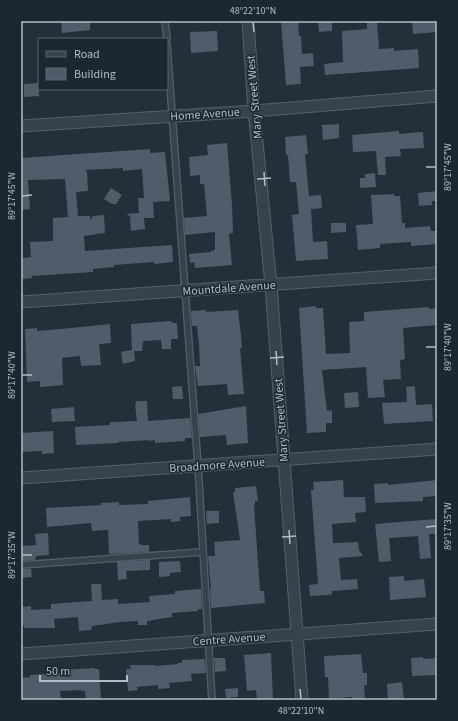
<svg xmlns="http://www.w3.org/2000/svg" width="458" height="721" font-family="'Source Sans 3',sans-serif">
	<rect width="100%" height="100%" fill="#23303b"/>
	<!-- building -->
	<g fill="#4e5d69">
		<path d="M 61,21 L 90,21 L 90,30 L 62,33 Z"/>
		<path d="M 281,21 L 298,21 L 299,36 L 301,36 L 302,54 L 313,53 L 314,66 L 300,67 L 301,84 L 286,85 Z"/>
		<path d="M 332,21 L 332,31 L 319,32 L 318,22 Z"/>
		<path d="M 367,21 L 377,21 L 379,49 L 394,48 L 394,51 L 418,49 L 419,68 L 325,75 L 324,64 L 343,62 L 342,31 L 367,29 Z"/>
		<path d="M 412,21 L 437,21 L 437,32 L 413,34 Z"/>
		<path d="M 217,31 L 218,51 L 191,53 L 190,32 Z"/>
		<path d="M 39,83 L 39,96 L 24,97 L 24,84 Z"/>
		<path d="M 339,124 L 339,138 L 323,140 L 322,125 Z"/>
		<path d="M 399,131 L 399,134 L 423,132 L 424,148 L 400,149 L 401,156 L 385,157 L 386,175 L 378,175 L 376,151 L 353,152 L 352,135 Z"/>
		<path d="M 306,135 L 308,154 L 305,154 L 309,196 L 321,195 L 322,208 L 311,209 L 313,242 L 327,241 L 328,259 L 296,261 L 292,215 L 299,214 L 296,182 L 290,182 L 288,155 L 286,155 L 285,137 Z"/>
		<path d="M 227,143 L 232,205 L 233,233 L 229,234 L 232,265 L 195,268 L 194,262 L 190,263 L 189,254 L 211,252 L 211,251 L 215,250 L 215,232 L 185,235 L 184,218 L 207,216 L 204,184 L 200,184 L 200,175 L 190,176 L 189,157 L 208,155 L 207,145 Z"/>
		<path d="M 150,149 L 150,153 L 165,152 L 170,201 L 153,202 L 154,218 L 144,218 L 145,229 L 131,231 L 130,216 L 126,214 L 139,213 L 138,198 L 144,198 L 142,169 L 123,171 L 123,168 L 85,170 L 87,172 L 88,191 L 76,192 L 78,216 L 90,216 L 90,220 L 93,216 L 104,215 L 105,233 L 84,236 L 85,251 L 172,245 L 173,262 L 154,264 L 154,262 L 114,265 L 114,267 L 93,269 L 93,272 L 32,276 L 32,278 L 21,279 L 21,258 L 31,257 L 30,242 L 53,241 L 53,218 L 68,217 L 65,179 L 28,180 L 30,209 L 21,210 L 21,158 Z"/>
		<path d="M 375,173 L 376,187 L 360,188 L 360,178 L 365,178 L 365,174 Z"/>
		<path d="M 111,188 L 122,195 L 116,204 L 112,204 L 104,199 Z"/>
		<path d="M 437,191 L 437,201 L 432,201 L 432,205 L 419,206 L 418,193 Z"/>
		<path d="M 394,194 L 394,196 L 400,196 L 402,223 L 405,223 L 405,228 L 430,226 L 431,231 L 437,231 L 437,244 L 411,246 L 411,242 L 380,244 L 380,248 L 358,250 L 356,225 L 373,224 L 371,195 Z"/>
		<path d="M 331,223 L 346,223 L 346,232 L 331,233 Z"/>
		<path d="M 316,306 L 316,308 L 323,308 L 326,354 L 350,353 L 349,322 L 364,321 L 364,312 L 429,307 L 429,309 L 437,308 L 437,325 L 403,328 L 405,359 L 400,360 L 401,379 L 383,380 L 385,397 L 368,398 L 366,367 L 322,370 L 327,411 L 332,410 L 332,423 L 326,423 L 326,432 L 307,433 L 299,308 Z"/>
		<path d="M 206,310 L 206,312 L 238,310 L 241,336 L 242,348 L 240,348 L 244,394 L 228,395 L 227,384 L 198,386 L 195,366 L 200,366 L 199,345 L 197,326 L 192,326 L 191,311 Z"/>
		<path d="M 171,321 L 172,323 L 177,323 L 178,339 L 171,339 L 171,349 L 162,349 L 161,340 L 143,341 L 142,351 L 134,351 L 135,361 L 123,364 L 121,352 L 132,350 L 131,324 Z"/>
		<path d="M 110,324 L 111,343 L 99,344 L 101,365 L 81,366 L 80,356 L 62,358 L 63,385 L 40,387 L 40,381 L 27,382 L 25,329 L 37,328 L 37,331 L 61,329 Z"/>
		<path d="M 182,386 L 183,399 L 173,399 L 172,387 Z"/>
		<path d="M 415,386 L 416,405 L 432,404 L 433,421 L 384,424 L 382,403 L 407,402 L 406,387 Z"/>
		<path d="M 358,392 L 359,407 L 345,408 L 344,393 Z"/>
		<path d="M 136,401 L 147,401 L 148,421 L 190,418 L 192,438 L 185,438 L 185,441 L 155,443 L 155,440 L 149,441 L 149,440 L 118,442 L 118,443 L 76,445 L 75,427 L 110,425 L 110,422 L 137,421 L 135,404 L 136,404 Z"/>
		<path d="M 246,406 L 248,443 L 227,445 L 226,435 L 200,437 L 198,414 Z"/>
		<path d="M 74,407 L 75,421 L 52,422 L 51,409 Z"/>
		<path d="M 53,431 L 54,453 L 42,454 L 42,451 L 21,452 L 21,433 Z"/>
		<path d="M 343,480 L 344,497 L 365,497 L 366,512 L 355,513 L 356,522 L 332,524 L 333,543 L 358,542 L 359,550 L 363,556 L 339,558 L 341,580 L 357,579 L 358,589 L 332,591 L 332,594 L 328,595 L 310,596 L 309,585 L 318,584 L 311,490 L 314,490 L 313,482 Z"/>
		<path d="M 437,480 L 437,496 L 423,497 L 423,501 L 375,503 L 374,484 L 388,483 L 388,485 Z"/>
		<path d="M 256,486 L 258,501 L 255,501 L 255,505 L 254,505 L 260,591 L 264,591 L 265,603 L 211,608 L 210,589 L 211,589 L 208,556 L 215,556 L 214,542 L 240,540 L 233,492 L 235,492 L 235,488 Z"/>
		<path d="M 190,497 L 191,516 L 180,517 L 180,521 L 171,522 L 171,519 L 138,521 L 139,544 L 141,544 L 141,545 L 149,545 L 149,552 L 109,554 L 108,530 L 92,531 L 91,523 L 47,527 L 46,508 L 101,505 L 101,503 L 119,502 L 119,505 L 148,504 L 148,501 Z"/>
		<path d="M 206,511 L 219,511 L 219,523 L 207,524 Z"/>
		<path d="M 436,519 L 437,534 L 429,534 L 431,558 L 420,559 L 418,536 L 389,538 L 391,561 L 379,562 L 375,524 Z"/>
		<path d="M 48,533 L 49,555 L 36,556 L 35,560 L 21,561 L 22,546 L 36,545 L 35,534 Z"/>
		<path d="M 150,560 L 150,570 L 126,571 L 127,579 L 118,580 L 117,562 Z"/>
		<path d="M 180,561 L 181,572 L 170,573 L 170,576 L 159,577 L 159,562 Z"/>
		<path d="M 21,569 L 31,569 L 32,577 L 21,578 Z"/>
		<path d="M 404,576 L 404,581 L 424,579 L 426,597 L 390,600 L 389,577 Z"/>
		<path d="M 91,584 L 101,584 L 102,600 L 118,599 L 118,604 L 150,602 L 149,596 L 175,594 L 175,591 L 201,589 L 202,609 L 198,609 L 198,611 L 172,613 L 172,617 L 147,621 L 147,625 L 138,625 L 138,621 L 120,622 L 92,626 L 91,630 L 79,631 L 78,617 L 54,619 L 55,628 L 24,628 L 24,625 L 21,625 L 21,607 L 31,606 L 31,610 L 51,609 L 51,604 L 92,601 Z"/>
		<path d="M 271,653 L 273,700 L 257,700 L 256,690 L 247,691 L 244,655 Z"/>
		<path d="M 361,654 L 363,673 L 367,673 L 367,685 L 364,685 L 365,700 L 352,700 L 352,697 L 329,699 L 328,677 L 325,677 L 324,656 Z"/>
		<path d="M 423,657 L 423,659 L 437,658 L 437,675 L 412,676 L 411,658 Z"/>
		<path d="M 214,658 L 225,658 L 226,671 L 215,672 Z"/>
		<path d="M 205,659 L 206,673 L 191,674 L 192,681 L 169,683 L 170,688 L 158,689 L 158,685 L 137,687 L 138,690 L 128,691 L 126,669 L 131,669 L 130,665 L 155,665 L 156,666 L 178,664 L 178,663 L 182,663 L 182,660 Z"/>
		<path d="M 94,668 L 95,669 L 99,669 L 101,700 L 86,700 L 85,691 L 81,691 L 81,690 L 60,691 L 61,700 L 52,700 L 52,699 L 21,700 L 21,678 L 30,677 L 30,675 L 61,673 L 61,670 Z"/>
		<path d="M 402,682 L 404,700 L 388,700 L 387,684 Z"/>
		<path d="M 238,688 L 238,697 L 226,698 L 225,689 Z"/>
	</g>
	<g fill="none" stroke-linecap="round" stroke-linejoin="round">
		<!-- service casing -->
		<g stroke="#555f69" stroke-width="8">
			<g id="service">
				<path d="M 165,21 L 167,39"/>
				<path d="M 167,45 L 198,466 L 212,700"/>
				<path d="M 21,565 L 202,552"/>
			</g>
		</g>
		<!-- minor casing -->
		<g stroke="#555f69" stroke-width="13">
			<g id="minor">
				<path d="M 248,21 L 254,111 L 271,285 L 302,700"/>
				<path d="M 21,126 L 254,111 L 437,96"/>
				<path d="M 21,302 L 437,273"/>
				<path d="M 21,478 L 437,449"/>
				<path d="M 21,654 L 437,624"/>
			</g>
		</g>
		<!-- service -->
		<use href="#service" stroke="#37424b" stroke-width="5.5"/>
		<!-- minor -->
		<use href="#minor" stroke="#37424b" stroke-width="11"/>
	</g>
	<!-- ticks -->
	<path fill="none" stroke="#b2bcc7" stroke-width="1.5" d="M 253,22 L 254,32M 426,167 L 436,167M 264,172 L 265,186M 257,179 L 271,178M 22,196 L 32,195M 426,347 L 436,347M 276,351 L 277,365M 270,358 L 284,357M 22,375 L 32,375M 426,527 L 436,526M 289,530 L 290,544M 282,537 L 296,536M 22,555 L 32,555M 300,689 L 301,699"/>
	<g text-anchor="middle" stroke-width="3" stroke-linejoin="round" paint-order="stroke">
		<!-- street labels -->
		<g font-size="12" fill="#b2bcc7" stroke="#1c2730">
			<text transform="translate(254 97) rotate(-95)" y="4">Mary Street West</text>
			<text transform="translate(205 114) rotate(-4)" y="4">Home Avenue</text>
			<text transform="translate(229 288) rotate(-4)" y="4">Mountdale Avenue</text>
			<text transform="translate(281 420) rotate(-94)" y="4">Mary Street West</text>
			<text transform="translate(217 465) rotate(-4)" y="4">Broadmore Avenue</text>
			<text transform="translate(229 639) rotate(-4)" y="4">Centre Avenue</text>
		</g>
	</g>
	<!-- border -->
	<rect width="458" height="721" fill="none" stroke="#1c2730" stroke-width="44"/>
	<!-- legend -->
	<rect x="38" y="38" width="130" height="52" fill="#1c2730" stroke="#58636c"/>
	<rect x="46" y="51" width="20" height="6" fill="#37424b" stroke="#58636c"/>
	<text x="74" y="58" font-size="12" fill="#b2bcc7">Road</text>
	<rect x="46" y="68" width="20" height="12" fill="#4e5d69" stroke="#58636c"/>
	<text x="74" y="78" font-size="12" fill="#b2bcc7">Building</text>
	<!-- scale -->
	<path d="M40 675v6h87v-6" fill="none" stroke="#b2bcc7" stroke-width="2"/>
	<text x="46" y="675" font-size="12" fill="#b2bcc7" stroke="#1c2730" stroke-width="3" paint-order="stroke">50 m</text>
	<rect x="22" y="22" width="414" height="677" fill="none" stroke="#b2bcc7" stroke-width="1.5"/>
	<g font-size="10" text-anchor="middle" fill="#b2bcc7">
		<text x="253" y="14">48°22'10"N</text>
		<text transform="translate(447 167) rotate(-90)" y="4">89°17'45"W</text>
		<text transform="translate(11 196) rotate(-90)" y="4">89°17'45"W</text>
		<text transform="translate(447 347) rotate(-90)" y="4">89°17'40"W</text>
		<text transform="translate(11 375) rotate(-90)" y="4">89°17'40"W</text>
		<text transform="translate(447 526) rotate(-90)" y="4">89°17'35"W</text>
		<text transform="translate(11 555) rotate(-90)" y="4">89°17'35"W</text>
		<text x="301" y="714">48°22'10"N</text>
	</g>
</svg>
